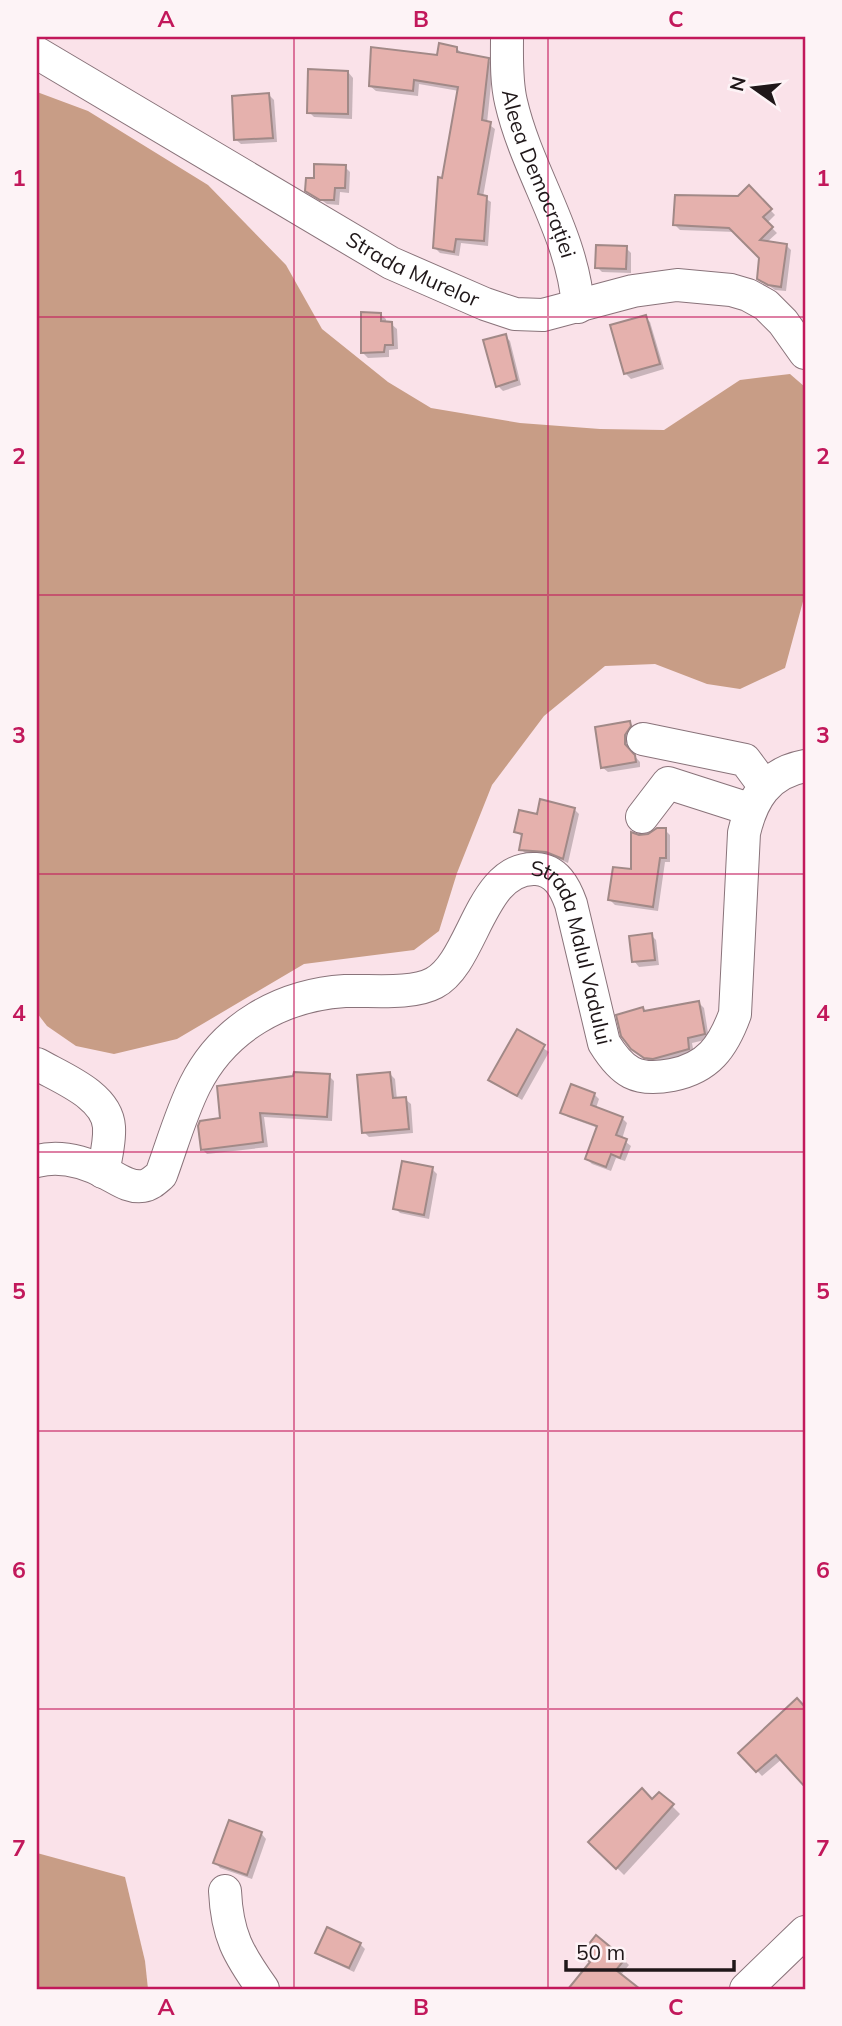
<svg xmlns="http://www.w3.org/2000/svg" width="842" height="2026" font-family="Mulish,sans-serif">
	<rect width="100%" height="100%" fill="#fae2e9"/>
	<!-- forest -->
	<g fill="#c89d86">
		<path d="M 37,92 L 88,111 L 208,185 L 286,265 L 322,329 L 388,382 L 431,408 L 520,423 L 600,429 L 664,430 L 740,380 L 790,374 L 805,387 L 805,594 L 785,668 L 740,689 L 707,684 L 655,664 L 605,666 L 544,716 L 492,785 L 457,873 L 439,931 L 414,950 L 304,964 L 177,1039 L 114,1054 L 76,1046 L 47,1026 L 37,1013 Z"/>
		<path d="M 37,1853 L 125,1877 L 145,1961 L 148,1989 L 37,1989 Z"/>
	</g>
	<!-- shadow -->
	<g fill="#0003">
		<path d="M 456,48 L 462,53 L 488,60 L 493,65 L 487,123 L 495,129 L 483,197 L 491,202 L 488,246 L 461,243 L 459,256 L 440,253 L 435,248 L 444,180 L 459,91 L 419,84 L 418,96 L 376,91 L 370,86 Z"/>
		<path d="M 348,72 L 353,78 L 352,119 L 314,117 L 309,112 Z"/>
		<path d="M 269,95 L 274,100 L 277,142 L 241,144 L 235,139 Z"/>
		<path d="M 345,167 L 350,172 L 349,193 L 340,192 L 339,205 L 327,204 L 307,190 L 315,180 Z"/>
		<path d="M 749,188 L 775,215 L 767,223 L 777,233 L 767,242 L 786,245 L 791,250 L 786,291 L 775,290 L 758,278 L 761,258 L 736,232 L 680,230 L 675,225 L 739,198 Z"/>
		<path d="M 626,248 L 631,253 L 631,273 L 602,272 L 597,267 Z"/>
		<path d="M 380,314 L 386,319 L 386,323 L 391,324 L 397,329 L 398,349 L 389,350 L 389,357 L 368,358 L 363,353 Z"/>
		<path d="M 645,317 L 650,322 L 664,369 L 631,379 L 626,374 L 612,326 Z"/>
		<path d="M 505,336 L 510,341 L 521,385 L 503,391 L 498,386 Z"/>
		<path d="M 630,723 L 635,728 L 630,740 L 630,751 L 640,762 L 640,767 L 608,772 L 602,767 Z"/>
		<path d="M 574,809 L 579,814 L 568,863 L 552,856 L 526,854 L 521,849 L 523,837 L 515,831 L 538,816 Z"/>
		<path d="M 665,830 L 670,835 L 670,862 L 665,862 L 658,911 L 615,905 L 610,900 L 633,871 L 640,837 Z"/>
		<path d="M 651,935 L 656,940 L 659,965 L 639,967 L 634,961 Z"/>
		<path d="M 699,1003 L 704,1008 L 709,1039 L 692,1043 L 694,1054 L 660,1063 L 651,1062 L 638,1054 L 645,1012 Z"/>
		<path d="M 518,1032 L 549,1052 L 522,1100 L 491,1080 Z"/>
		<path d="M 390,1074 L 395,1079 L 397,1100 L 405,1099 L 411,1104 L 413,1133 L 369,1137 L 364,1132 Z"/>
		<path d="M 329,1076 L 334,1081 L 332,1121 L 264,1117 L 268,1147 L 207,1154 L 202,1149 L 222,1120 Z"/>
		<path d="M 594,1094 L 599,1099 L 596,1108 L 622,1118 L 627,1123 L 622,1139 L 631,1146 L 625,1161 L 616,1158 L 611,1171 L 592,1164 L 587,1159 L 598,1128 L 568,1117 L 562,1112 Z"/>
		<path d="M 432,1169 L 437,1174 L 429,1219 L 400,1213 L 395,1208 Z"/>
		<path d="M 797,1701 L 805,1709 L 805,1785 L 782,1759 L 762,1776 L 740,1753 Z"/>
		<path d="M 672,1806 L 680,1814 L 624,1875 L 591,1842 Z"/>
		<path d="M 261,1833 L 266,1839 L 252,1879 L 220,1868 L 215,1862 Z"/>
		<path d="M 360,1944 L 365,1949 L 354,1972 L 322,1957 L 317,1952 Z"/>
		<path d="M 624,1960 L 629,1965 L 620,1976 L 634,1987 L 632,1989 L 578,1989 L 574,1985 Z"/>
	</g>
	<!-- building -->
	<g fill="#e5b1ad" stroke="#a18987" stroke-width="2">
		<path d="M 439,43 L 457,47 L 457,52 L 489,58 L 482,120 L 491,122 L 478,194 L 487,196 L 484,241 L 456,239 L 454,252 L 433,248 L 438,177 L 442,178 L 458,87 L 414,80 L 413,91 L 369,86 L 371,47 L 437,55 Z"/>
		<path d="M 308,69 L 348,71 L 348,114 L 307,113 Z"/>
		<path d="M 269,93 L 273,138 L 234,140 L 232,96 Z"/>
		<path d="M 314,164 L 346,165 L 345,188 L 335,188 L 334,200 L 320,200 L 305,191 L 306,178 L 314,178 Z"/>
		<path d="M 749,185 L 772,209 L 763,217 L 773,227 L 760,240 L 787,244 L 781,287 L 768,285 L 757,279 L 759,258 L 729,228 L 673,225 L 675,195 L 738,196 Z"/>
		<path d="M 596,245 L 627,246 L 626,269 L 595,268 Z"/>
		<path d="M 361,312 L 381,313 L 381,321 L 392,322 L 393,345 L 385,345 L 384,352 L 361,353 Z"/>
		<path d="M 646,315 L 660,364 L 624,374 L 610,325 Z"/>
		<path d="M 506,334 L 517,380 L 496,387 L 483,340 Z"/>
		<path d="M 630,721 L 631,726 L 625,735 L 625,744 L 635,755 L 636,762 L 601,768 L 595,727 Z"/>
		<path d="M 540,799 L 575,808 L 563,859 L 546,852 L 519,850 L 522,834 L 514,832 L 519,810 L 537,814 Z"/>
		<path d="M 657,828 L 666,828 L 666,858 L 660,858 L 653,907 L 608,900 L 613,867 L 631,869 L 631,832 L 639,835 L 648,834 Z"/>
		<path d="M 652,933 L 655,960 L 632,962 L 629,936 Z"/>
		<path d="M 699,1001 L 705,1034 L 688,1038 L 689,1049 L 653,1059 L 644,1058 L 631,1049 L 621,1036 L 616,1015 L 643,1007 L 644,1011 Z"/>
		<path d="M 517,1029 L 545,1045 L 517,1096 L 488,1080 Z"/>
		<path d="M 294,1072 L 330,1074 L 327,1117 L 260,1113 L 263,1142 L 201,1150 L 198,1126 L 200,1121 L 220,1118 L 217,1086 L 293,1076 Z"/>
		<path d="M 390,1072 L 393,1098 L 406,1097 L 409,1129 L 362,1133 L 357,1075 Z"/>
		<path d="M 571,1084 L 595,1093 L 591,1105 L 623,1117 L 616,1135 L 627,1139 L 620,1158 L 611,1154 L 606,1167 L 585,1159 L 597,1126 L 560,1113 Z"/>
		<path d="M 402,1161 L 433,1167 L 424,1215 L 393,1209 Z"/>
		<path d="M 797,1698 L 805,1707 L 805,1787 L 776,1755 L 756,1772 L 738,1753 Z"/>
		<path d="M 642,1788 L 652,1799 L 659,1792 L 674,1804 L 616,1869 L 588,1842 Z"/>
		<path d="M 229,1820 L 262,1832 L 247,1875 L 213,1863 Z"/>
		<path d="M 327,1927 L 361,1943 L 349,1968 L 315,1953 Z"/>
		<path d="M 596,1935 L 625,1959 L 616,1970 L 640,1989 L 568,1989 L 590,1962 L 581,1954 Z"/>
	</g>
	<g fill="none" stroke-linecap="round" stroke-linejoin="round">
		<!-- minor casing -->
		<g stroke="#89737a" stroke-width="34">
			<g id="minor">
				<path id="s1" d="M 507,37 C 507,58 506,81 511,102 C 527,172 573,234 578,307"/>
				<path id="s2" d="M 37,53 L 391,263 L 485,304 L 515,314 L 543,315 L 633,291 L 677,285 L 731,290 L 748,295 L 766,305 L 783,322 L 805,353"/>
				<path d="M 643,739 L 745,760 L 765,787"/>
				<path d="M 642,817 L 668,783 L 749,809"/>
				<path d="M 37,1064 C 61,1078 107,1095 109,1127 C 110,1142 106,1157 103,1172"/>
				<path id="s3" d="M 37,1161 C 61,1155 85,1162 106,1173 C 118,1179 129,1188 143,1186 C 150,1185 155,1180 161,1175 C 172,1145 181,1113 195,1085 C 224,1027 282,995 345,991 C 371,990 412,995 434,983 C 474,962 480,866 536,869 C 556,870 565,887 571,904 L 604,1043 C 622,1072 636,1082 672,1075 C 708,1068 723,1047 735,1014 L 744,833 C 752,799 767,773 805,766"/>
				<path d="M 225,1891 C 227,1935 238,1954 263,1989"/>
				<path d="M 746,1989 L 805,1932"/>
			</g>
		</g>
		<!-- minor -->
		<use href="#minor" stroke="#fff" stroke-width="32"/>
	</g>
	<!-- grid -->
	<path fill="none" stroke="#c2185b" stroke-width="2" stroke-opacity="0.55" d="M 294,37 L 294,1989M 548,37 L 548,1989M 37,317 L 805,317M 37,595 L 805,595M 37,874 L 805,874M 37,1152 L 805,1152M 37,1431 L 805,1431M 37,1709 L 805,1709"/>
	<g text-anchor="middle" stroke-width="5" stroke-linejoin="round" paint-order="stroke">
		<!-- street labels -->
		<g font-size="21" fill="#1f1719" stroke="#fdf3f6">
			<text dy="7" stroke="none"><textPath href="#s1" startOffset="142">Aleea Democrației</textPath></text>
			<text dy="7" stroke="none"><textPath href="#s2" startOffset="434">Strada Murelor</textPath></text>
			<text dy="7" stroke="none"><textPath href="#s3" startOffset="761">Strada Malul Vadului</textPath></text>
		</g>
	</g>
	<!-- border -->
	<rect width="842" height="2026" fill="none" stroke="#fdf3f6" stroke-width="77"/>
	<!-- north arrow -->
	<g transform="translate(754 88) rotate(284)" stroke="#fdf3f6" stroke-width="5" paint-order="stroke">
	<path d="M0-5L12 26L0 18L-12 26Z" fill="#1f1719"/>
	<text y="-10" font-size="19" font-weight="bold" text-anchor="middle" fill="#1f1719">N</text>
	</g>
	<!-- scale -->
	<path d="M566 1960v10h168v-10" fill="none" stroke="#1f1719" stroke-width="3.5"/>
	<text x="576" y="1960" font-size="21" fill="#1f1719" stroke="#fdf3f6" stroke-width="5" paint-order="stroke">50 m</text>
	<rect x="38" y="38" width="766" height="1950" fill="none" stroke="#c2185b" stroke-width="2.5"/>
	<g font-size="23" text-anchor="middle" font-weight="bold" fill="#c2185b">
		<text x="166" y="27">A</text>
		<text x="421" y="27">B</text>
		<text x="676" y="27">C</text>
		<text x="19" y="186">1</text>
		<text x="823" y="186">1</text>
		<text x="19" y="464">2</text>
		<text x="823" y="464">2</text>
		<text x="19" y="743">3</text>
		<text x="823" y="743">3</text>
		<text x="19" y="1021">4</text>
		<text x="823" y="1021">4</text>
		<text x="19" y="1299">5</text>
		<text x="823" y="1299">5</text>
		<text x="19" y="1578">6</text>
		<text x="823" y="1578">6</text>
		<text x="19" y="1856">7</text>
		<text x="823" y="1856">7</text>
		<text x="166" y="2015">A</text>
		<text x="421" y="2015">B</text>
		<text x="676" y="2015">C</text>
	</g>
</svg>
